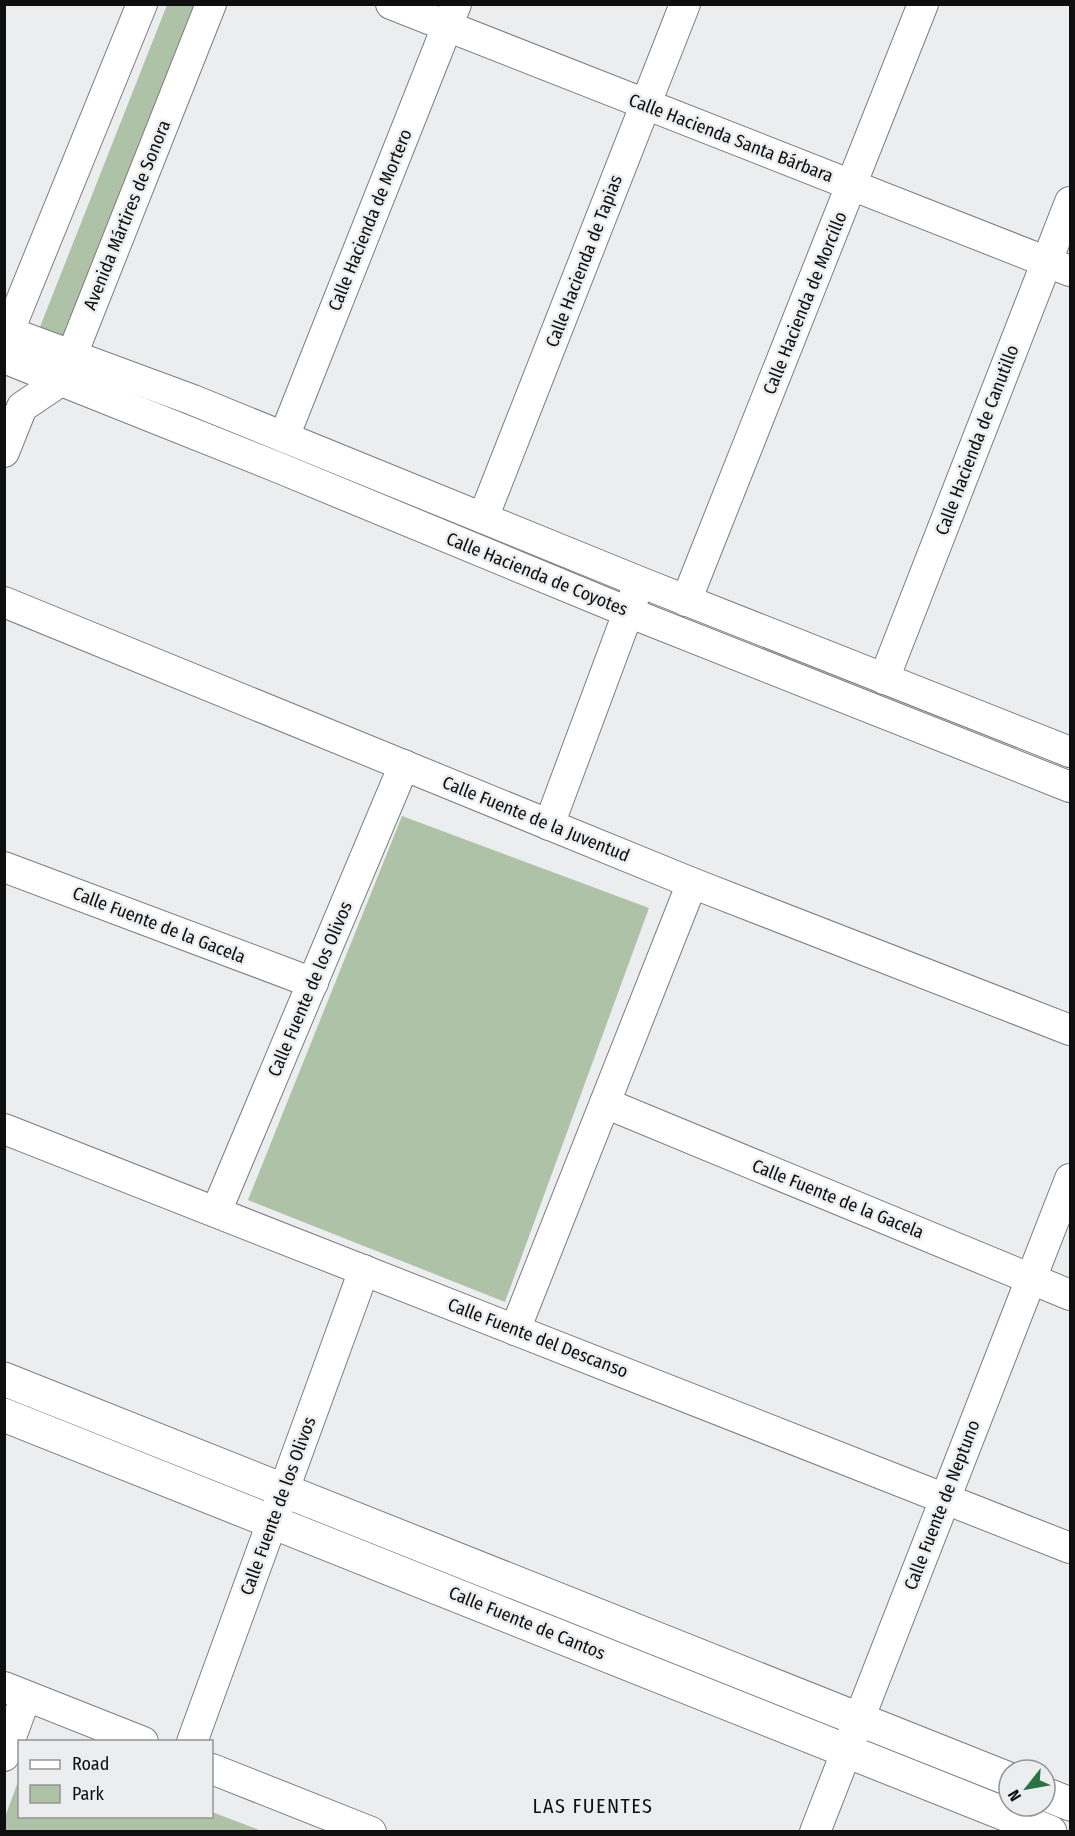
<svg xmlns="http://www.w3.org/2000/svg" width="1075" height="1836" font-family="'Fira Sans Condensed',sans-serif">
	<rect width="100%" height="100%" fill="#ecedee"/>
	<!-- green -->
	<g fill="#aec2a8">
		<path d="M 167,5 L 197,5 L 64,342 L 38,332 Z"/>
		<path d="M 402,816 L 649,908 L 505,1302 L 248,1200 Z"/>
		<path d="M 19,1779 L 20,1816 L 212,1816 L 212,1812 L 262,1831 L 5,1831 L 5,1817 Z"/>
	</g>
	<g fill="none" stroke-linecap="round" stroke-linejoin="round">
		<!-- street casing -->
		<g stroke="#7c7d7e" stroke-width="32">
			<g id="street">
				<path d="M 391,4 L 1070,271"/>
				<path d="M 4,332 L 9,332 L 193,400 L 640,582 L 1070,752"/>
				<path d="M 4,343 L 142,4"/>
				<path d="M 4,358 L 277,467 L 628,612 L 1070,787"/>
				<path d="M 284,437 L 456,4"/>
				<path d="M 4,452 L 22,407 L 62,380 L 211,4"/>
				<path d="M 483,518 L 685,4"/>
				<path d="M 686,601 L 923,4"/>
				<path d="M 4,602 L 692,883 L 1070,1030"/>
				<path d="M 884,679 L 1070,202"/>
				<path d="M 549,825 L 635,594"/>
				<path d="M 4,867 L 313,983"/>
				<path d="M 605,1103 L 1070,1295"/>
				<path d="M 4,1129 L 1070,1548"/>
				<path d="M 216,1212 L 404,765"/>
				<path d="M 515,1330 L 692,883"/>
				<path d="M 4,1687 L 143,1742"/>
				<path d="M 192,1742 L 364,1270"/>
				<path d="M 4,1756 L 26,1696"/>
				<path d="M 212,1769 L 371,1832"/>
				<path d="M 815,1832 L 1070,1179"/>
			</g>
		</g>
		<!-- secondary casing -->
		<g stroke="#7c7d7e" stroke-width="35">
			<g id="secondary">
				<path d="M 4,1379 L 1009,1779"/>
				<path d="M 4,1415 L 1050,1832"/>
				<path d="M 1045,1794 L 1070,1804"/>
			</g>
		</g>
		<!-- street -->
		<use href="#street" stroke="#fff" stroke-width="30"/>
		<!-- secondary -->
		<use href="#secondary" stroke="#fff" stroke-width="33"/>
	</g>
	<g text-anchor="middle" stroke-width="5" stroke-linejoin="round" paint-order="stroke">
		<!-- street labels -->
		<g font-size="18" fill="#0f0f10" stroke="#ecedee">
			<text transform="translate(731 138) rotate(21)" y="6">Calle Hacienda Santa Bárbara</text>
			<text transform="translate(127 215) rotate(-68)" y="6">Avenida Mártires de Sonora</text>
			<text transform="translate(370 220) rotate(-68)" y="6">Calle Hacienda de Mortero</text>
			<text transform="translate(584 261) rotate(-69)" y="6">Calle Hacienda de Tapias</text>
			<text transform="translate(805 303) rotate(-68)" y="6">Calle Hacienda de Morcillo</text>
			<text transform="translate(977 440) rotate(-69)" y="6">Calle Hacienda de Canutillo</text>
			<text transform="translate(537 574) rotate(22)" y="6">Calle Hacienda de Coyotes</text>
			<text transform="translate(536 819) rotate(22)" y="6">Calle Fuente de la Juventud</text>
			<text transform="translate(159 925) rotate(21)" y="6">Calle Fuente de la Gacela</text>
			<text transform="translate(310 989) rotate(-67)" y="6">Calle Fuente de los Olivos</text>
			<text transform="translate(838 1199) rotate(22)" y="6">Calle Fuente de la Gacela</text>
			<text transform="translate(538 1338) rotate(21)" y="6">Calle Fuente del Descanso</text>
			<text transform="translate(942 1505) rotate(-69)" y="6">Calle Fuente de Neptuno</text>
			<text transform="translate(278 1506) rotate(-70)" y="6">Calle Fuente de los Olivos</text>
			<text transform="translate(527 1623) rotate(22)" y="6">Calle Fuente de Cantos</text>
		</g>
		<!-- neighbourhood labels -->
		<g font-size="20" letter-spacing="1.5" fill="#0f0f10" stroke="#ecedee">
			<text x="593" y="1813">LAS FUENTES</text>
		</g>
	</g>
	<!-- border -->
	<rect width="1075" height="1836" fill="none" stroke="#0f0f10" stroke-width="12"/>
	<!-- legend -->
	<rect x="18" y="1740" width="195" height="78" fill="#ecedee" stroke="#949495" stroke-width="1.5"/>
	<rect x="30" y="1760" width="30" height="9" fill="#ffffff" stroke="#949495" stroke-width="1.5"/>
	<text x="72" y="1770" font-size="18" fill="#0f0f10">Road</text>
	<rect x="30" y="1785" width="30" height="18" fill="#aec2a8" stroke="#949495" stroke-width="1.5"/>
	<text x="72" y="1800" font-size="18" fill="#0f0f10">Park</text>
	<!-- north arrow -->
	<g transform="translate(1027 1788) rotate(239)"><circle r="28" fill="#ecedee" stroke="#949495" stroke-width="1.5"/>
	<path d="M0-4.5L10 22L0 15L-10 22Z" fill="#287543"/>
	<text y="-9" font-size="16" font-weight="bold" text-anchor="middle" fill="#0f0f10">N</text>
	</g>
</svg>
